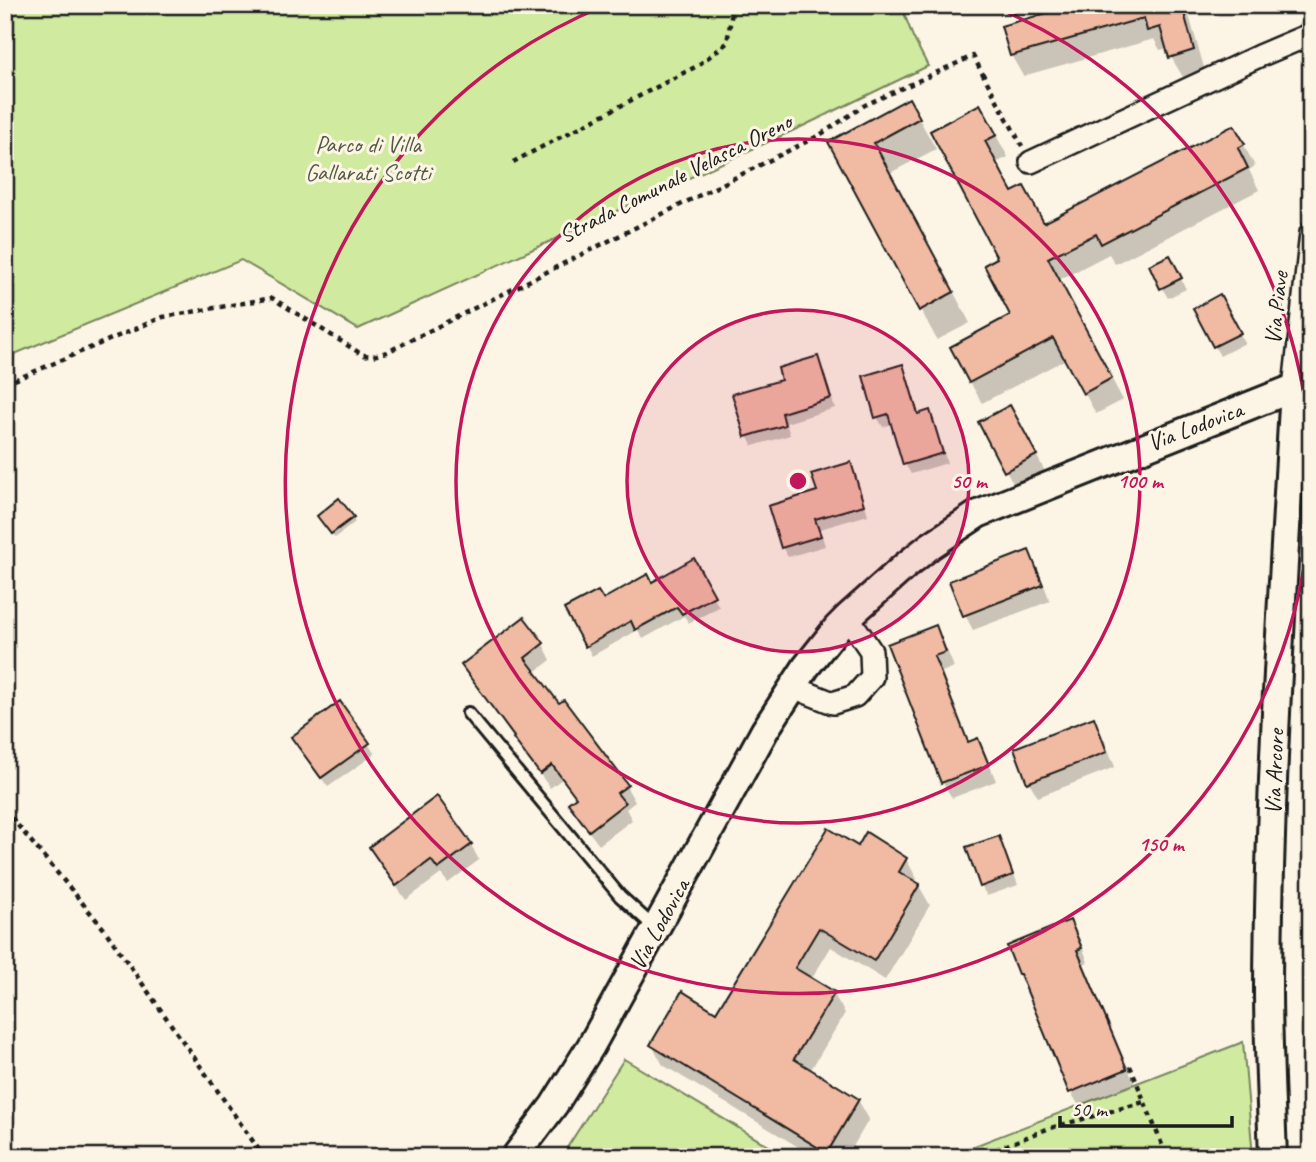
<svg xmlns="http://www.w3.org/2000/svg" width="1316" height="1162" font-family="Caveat,sans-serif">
	<rect width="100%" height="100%" fill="#fcf5e5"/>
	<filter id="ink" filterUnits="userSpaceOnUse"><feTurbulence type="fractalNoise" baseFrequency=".0143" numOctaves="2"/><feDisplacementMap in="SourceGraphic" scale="14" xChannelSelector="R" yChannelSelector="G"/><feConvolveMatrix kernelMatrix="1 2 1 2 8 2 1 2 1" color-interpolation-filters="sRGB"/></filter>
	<g filter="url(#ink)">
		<!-- green -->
		<g fill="#d0eaa0" stroke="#76835e" stroke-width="2">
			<path d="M 5,5 L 901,5 L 913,37 L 928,66 L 803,126 L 358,329 L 241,260 L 5,358 Z"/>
			<path d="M 1243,1042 L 1253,1157 L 946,1157 Z"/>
			<path d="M 624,1059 L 787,1157 L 561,1157 Z"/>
		</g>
		<!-- shadow -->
		<g fill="#0003">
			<path d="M 1081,5 L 1186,5 L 1205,71 L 1183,77 L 1171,57 L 1168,48 L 1160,50 L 1154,39 L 1023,76 L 1011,55 Z"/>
			<path d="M 909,101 L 936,149 L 890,173 L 970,323 L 937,340 L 831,142 Z"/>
			<path d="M 1234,127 L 1255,166 L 1249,170 L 1259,190 L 1115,264 L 1109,254 L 1059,280 L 1123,400 L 1096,414 L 1066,359 L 982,403 L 970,382 L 1012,316 L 1000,259 L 932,132 L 992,128 L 1008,157 L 996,163 L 1012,194 L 1044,225 Z"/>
			<path d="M 1175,267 L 1186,289 L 1168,298 L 1162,288 Z"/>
			<path d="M 1219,296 L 1245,343 L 1220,356 L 1195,310 Z"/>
			<path d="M 817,358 L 822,368 L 835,408 L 786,423 L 790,435 L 753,446 L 747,436 L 784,381 Z"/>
			<path d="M 902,366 L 908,376 L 919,416 L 930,412 L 935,422 L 947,463 L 911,474 L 905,464 L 893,424 L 883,427 L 877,417 Z"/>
			<path d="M 980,423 L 1027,437 L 1052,485 L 1023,501 Z"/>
			<path d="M 851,464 L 856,474 L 868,515 L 820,529 L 825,546 L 788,557 L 782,547 L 819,492 Z"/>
			<path d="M 352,518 L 355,522 L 335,538 L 321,521 Z"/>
			<path d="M 1028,552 L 1037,567 L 1050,601 L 973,630 L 965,615 Z"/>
			<path d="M 694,561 L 719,607 L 689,623 L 684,616 L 643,639 L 638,630 L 592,656 L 567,610 L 602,602 L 652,584 Z"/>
			<path d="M 524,620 L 543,644 L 551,660 L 534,673 L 559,706 L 563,702 L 626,786 L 635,802 L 626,809 L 632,820 L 599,845 L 579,819 L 571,803 L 576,799 L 562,779 L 550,788 L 472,680 L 463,665 Z"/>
			<path d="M 935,627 L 944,643 L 954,667 L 942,672 L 970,744 L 978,741 L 986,756 L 996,781 L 952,798 L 943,783 L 889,645 Z"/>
			<path d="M 340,704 L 375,754 L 328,787 L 299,747 Z"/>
			<path d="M 1093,719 L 1102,734 L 1115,767 L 1038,797 L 1029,782 Z"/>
			<path d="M 998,838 L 1004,848 L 1018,885 L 987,896 L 981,886 Z"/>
			<path d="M 471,845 L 479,860 L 448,883 L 441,874 L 406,900 L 380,863 L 371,848 Z"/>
			<path d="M 858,849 L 906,859 L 917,879 L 915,883 L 919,886 L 930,905 L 885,980 L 831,947 L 811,980 L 833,993 L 845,1013 L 810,1071 L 858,1100 L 869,1119 L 847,1157 L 815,1157 L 663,1065 L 652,1045 L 717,1015 Z"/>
			<path d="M 1070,922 L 1078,936 L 1088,962 L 1084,964 L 1134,1083 L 1079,1106 L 1071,1092 L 1027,985 Z"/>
		</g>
		<!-- building -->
		<g fill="#f0baa3" stroke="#1c1c1c" stroke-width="2">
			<path d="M 1075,5 L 1182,5 L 1194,50 L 1169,58 L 1160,27 L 1147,31 L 1144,18 L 1010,56 L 1001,26 Z"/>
			<path d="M 909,98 L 920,118 L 874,143 L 954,292 L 919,311 L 828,142 Z"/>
			<path d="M 980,104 L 997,135 L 985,141 L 1012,192 L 1024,186 L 1044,223 L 1234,125 L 1245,144 L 1238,148 L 1248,168 L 1101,244 L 1096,234 L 1048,258 L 1112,378 L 1083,394 L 1053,338 L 969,383 L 950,347 L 1010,315 L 984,265 L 997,258 L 930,131 Z"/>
			<path d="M 1170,255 L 1182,278 L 1160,289 L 1149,265 Z"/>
			<path d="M 1220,294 L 1241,333 L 1213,347 L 1193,309 Z"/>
			<path d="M 818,356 L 831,398 L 782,413 L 785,425 L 745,437 L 732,394 L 781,380 L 778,368 Z"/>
			<path d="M 903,364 L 918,414 L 930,410 L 943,453 L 903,465 L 888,414 L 875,418 L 863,376 Z"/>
			<path d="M 1010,405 L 1037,455 L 1004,472 L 978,422 Z"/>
			<path d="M 851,462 L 864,505 L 815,519 L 821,536 L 781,548 L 768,506 L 817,491 L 811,474 Z"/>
			<path d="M 339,498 L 354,517 L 331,534 L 317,516 Z"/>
			<path d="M 1029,550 L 1043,585 L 963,616 L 949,581 Z"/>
			<path d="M 694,558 L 715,596 L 682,614 L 677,607 L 635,630 L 631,621 L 585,647 L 564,609 L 598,591 L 603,599 L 648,574 L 652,582 Z"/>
			<path d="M 524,617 L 544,643 L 525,658 L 559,703 L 564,700 L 628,785 L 617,793 L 625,803 L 589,831 L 568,803 L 576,797 L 552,765 L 540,774 L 513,738 L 514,737 L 461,665 Z"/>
			<path d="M 936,625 L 946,652 L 934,656 L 968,742 L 978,738 L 989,765 L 941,783 L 887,644 Z"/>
			<path d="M 340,701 L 370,743 L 321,778 L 291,737 Z"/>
			<path d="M 1094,717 L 1107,752 L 1027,783 L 1014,748 Z"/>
			<path d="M 437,796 L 472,844 L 438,869 L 431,860 L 396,886 L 369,847 Z"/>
			<path d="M 828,828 L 858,846 L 866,832 L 907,858 L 899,872 L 920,884 L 874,961 L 819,928 L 795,968 L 835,992 L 794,1059 L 859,1099 L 827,1153 L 650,1045 L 682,991 L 716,1012 Z"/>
			<path d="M 999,836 L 1013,875 L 980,887 L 966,847 Z"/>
			<path d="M 1070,920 L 1082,948 L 1077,950 L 1127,1069 L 1069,1093 L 1020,974 L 1018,974 L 1007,946 Z"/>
		</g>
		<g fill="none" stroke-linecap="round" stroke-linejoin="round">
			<!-- service casing -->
			<g stroke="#1c1c1c" stroke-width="16">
				<path id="service" d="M 468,713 L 620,896 L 654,927"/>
			</g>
			<!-- minor casing -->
			<g stroke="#1c1c1c" stroke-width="26">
				<g id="minor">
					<path d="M 1031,162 L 1259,56 L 1311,34"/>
					<path d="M 1294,388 L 1311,233"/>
					<path d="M 793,687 L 833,703 L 855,696 L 872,677 L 871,651 L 848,617"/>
				</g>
			</g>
			<!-- tertiary casing -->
			<g stroke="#1c1c1c" stroke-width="32">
				<g id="tertiary">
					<path d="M 515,1157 L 554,1105 L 591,1046 L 765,730 L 806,667 L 837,628 L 848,617 L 905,566 L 930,546 L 978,514 L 1294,388 L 1311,373"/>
					<path d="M 1273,1157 C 1271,1100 1268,1044 1268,987 C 1269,787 1283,587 1294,388"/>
				</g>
			</g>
			<!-- path -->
			<g stroke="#1c1c1c" stroke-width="4.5" stroke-dasharray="5 5" stroke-linecap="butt">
				<path d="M 513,162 L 697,66 L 727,43 L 733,5"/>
				<path d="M 5,384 L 163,317 L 272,298 L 363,355 L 373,356 L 387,352 L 820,135 L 865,105 L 973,56 L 1022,146"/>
				<path d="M 5,810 L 104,929 L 264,1157"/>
				<path d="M 1130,1066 L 1167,1157"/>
				<path d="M 977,1157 L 1047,1129 L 1144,1102"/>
			</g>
			<!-- service -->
			<use href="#service" stroke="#fcf5e5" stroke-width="10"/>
			<!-- minor -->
			<use href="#minor" stroke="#fcf5e5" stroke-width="21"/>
			<!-- tertiary -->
			<use href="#tertiary" stroke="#fcf5e5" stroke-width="26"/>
		</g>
	</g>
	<!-- distance rings -->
	<circle cx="798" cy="481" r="171" fill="#c2185b" fill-opacity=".12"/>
	<g fill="none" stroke="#c2185b" stroke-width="3.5">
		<circle cx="798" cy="481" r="171"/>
		<circle cx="798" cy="481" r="342"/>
		<path d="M1311 499A513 513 0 1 1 606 5M990 5A513 513 0 0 1 1311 463"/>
	</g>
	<g text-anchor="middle" stroke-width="6" stroke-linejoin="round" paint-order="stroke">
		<!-- park labels -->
		<g font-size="24" fill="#525a44" stroke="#fcf5e5">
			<text x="368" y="152">Parco di Villa<tspan x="368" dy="28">Gallarati Scotti</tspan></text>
		</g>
		<!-- street labels -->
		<g font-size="24" fill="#1c1c1c" stroke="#fcf5e5">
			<text transform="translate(675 178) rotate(-27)" y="8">Strada Comunale Velasca Oreno</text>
			<text transform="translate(1276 308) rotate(-84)" y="8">Via Piave</text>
			<text transform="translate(1195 426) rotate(-21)" y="8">Via Lodovica</text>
			<text transform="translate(1274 772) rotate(-88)" y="8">Via Arcore</text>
			<text transform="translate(659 924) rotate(-61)" y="8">Via Lodovica</text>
		</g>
	</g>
	<circle cx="798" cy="481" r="10" fill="#c2185b" stroke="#fcf5e5" stroke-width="3.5"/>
	<g font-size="21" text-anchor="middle" font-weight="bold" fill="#c2185b" stroke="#fcf5e5" stroke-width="6" stroke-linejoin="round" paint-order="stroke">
		<text x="969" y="488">50 m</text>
		<text x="1140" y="488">100 m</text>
		<text x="1161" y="851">150 m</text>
	</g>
	<!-- margin -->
	<rect width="1316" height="1162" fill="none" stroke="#fcf5e5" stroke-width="28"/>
	<rect x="14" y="14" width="1288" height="1134" fill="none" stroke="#1c1c1c" stroke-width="2.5" filter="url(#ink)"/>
	<!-- scale -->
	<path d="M1060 1116v10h172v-10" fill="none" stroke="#1c1c1c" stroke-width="3.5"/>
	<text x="1071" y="1116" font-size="21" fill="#1c1c1c" stroke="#fcf5e5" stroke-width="5" paint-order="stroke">50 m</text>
</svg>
